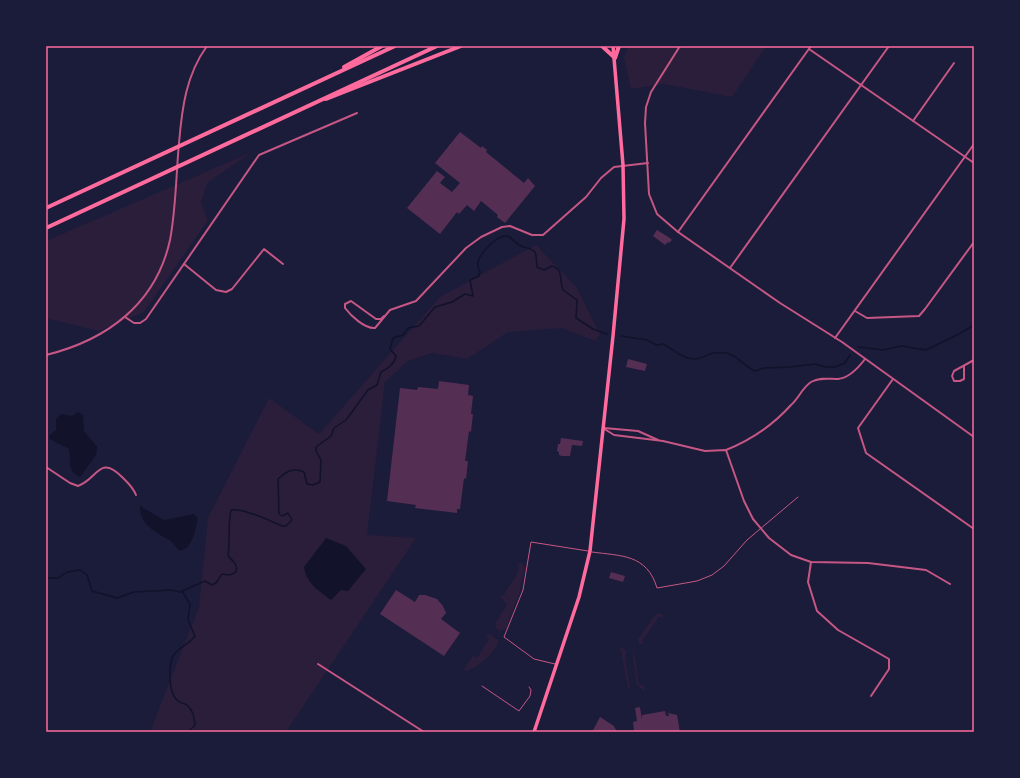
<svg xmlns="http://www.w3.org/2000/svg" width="1020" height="778" font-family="'PT Sans Narrow',sans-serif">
	<rect width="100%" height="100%" fill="#1b1b3a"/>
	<!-- green -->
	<g fill="#2a1e3b">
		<path d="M 628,46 L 766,46 L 732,97 L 663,84 L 631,89 L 624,58 Z"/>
		<path d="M 252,152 L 207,183 L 201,203 L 208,220 L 144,312 L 99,331 L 46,318 L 46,241 Z"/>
		<path d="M 536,245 L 577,288 L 600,335 L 595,341 L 562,328 L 508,332 L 467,359 L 432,353 L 408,361 L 385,382 L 367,535 L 416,538 L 286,732 L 150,732 L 199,607 L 208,518 L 269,398 L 319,434 L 440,297 Z"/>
		<path d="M 522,562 L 525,568 L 519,594 L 506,629 L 500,631 L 496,628 L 495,624 L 507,604 L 499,596 L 503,596 L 517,574 L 519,566 L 516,565 Z"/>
		<path d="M 660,613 L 663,615 L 663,618 L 659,617 L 642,641 L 644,643 L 639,645 L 638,639 L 656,614 Z"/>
		<path d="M 490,634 L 498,640 C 499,650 474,671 465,671 L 464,669 L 473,656 L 477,658 L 489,639 L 486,636 Z"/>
		<path d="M 622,647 L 626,651 L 625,658 L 630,687 L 627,692 L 628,688 L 621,650 L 618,650 Z"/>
		<path d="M 634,650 L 636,650 L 634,652 L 639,684 L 644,686 L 644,691 L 637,685 L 633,658 Z"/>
	</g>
	<!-- water -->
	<g fill="#12122b">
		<path d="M 78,412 L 83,415 L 84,431 L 97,447 L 96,455 L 81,476 L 79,477 C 65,466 72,464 69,449 L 50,439 L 49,436 L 56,430 L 56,419 L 61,414 L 72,416 Z"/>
		<path d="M 140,506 L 164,520 L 194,514 L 198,518 L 194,535 L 188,547 L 180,551 C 176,548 174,543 169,540 C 155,531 140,526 140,506 Z"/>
		<path d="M 326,538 L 346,546 L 366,569 L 348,591 L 341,590 L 331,600 C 318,590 307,584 304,567 Z"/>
	</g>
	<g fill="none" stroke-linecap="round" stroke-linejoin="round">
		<!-- stream -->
		<g stroke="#12122b" stroke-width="1.5">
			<path d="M 621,336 L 647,340 L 656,345 L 663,344 C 673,349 681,358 693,359 C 704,360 709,350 726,353 C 738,355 743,366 755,371 L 764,368 L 790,367 L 815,364 L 826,367 L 835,367 L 845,363 L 850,355"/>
			<path d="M 858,347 L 883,350 L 901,346 L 926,350 L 959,334 L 974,325"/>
			<path d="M 46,578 L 58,578 L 67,572 L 80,570 L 87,575 L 92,591 L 117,598 L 134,592 L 171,590 L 180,592 L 205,581 L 212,585 L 216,583 L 222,574 L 230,575 L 236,572 C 238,565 233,561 228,556 C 230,544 228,519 231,510 C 244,508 270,521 282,526 L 286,526 L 292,520 L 288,513 L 282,516 L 279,514 L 278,479 C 286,472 292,467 304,472 L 307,484 L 313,485 L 320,482 L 321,460 L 316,451 L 316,447 L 331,436 L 334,428 L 346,420 L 368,390 L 377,385 L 381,372 C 388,368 394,365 396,356 L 390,349 L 393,338 L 403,335 L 408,328 L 419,326 L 435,307 L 452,302 L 465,294 L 473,296 L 470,280 L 479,276 L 480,272 C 479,270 478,268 478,266 C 476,256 496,236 506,236 C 512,236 515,244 521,246 C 525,248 532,248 535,252 C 537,256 536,263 537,267 L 544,270 L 552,266 C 564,269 559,281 563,290 L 577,300 L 576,318 L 593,329 L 607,334"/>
			<path d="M 182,591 L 190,604 L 188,620 L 195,636 C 190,643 182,646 176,652 C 167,661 168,693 178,701 C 180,703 184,703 187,705 C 193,710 194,717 195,725 L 188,732"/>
		</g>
	</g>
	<!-- building -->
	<g fill="#542f53">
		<path d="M 460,132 L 481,148 L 482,146 L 487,150 L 486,152 L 524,183 L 528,178 L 535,186 L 505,223 L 497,217 L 498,215 L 481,201 L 474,211 L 467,205 L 459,214 L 457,212 L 440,234 L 407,208 L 437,171 L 445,177 L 440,183 L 452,192 L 460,183 L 435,163 Z"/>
		<path d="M 657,230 L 670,238 L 672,240 L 669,243 L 668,242 L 665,245 L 653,236 Z"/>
		<path d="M 628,359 L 647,364 L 645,371 L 626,367 Z"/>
		<path d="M 439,381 L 469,385 L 468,395 L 473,396 L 471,414 L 473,414 L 471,432 L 469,431 L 465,461 L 468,461 L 466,479 L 464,478 L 460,509 L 457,509 L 457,513 L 415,508 L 416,505 L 387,501 L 400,388 L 417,390 L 418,387 L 438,389 Z"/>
		<path d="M 561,438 L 583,441 L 582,446 L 572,445 L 570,456 L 562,456 L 559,455 L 559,452 L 557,451 L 558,444 L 560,444 Z"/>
		<path d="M 611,572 L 625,576 L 623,582 L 609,578 Z"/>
		<path d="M 396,590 L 415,602 L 419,595 L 425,595 L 437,599 L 443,606 L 446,613 L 441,619 L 460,633 L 444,656 L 380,614 Z"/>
		<path d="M 640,707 L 642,720 L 642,715 L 665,711 L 666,716 L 669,716 L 668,713 L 677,715 L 680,732 L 634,732 L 633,722 L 637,721 L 635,708 Z"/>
		<path d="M 600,717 L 614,726 L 617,732 L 592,732 Z"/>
	</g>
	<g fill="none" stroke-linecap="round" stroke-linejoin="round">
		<!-- service -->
		<g stroke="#c65784" stroke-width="1">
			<path d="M 592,552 C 621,556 647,554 657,588 L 697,581 L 712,575 L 724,566 L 747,540 L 798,497"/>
			<path d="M 555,664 L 534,659 L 504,637 L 523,590 L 531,542 L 588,551"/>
			<path d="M 482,686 L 519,711 L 530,696 L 531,690 L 529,687"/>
		</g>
		<!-- minor -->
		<g stroke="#c65784" stroke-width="2">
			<path d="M 680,46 L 651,92 L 646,107 L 645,123 L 649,194 L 657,214 L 678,232 L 780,303 L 842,342 L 974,437"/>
			<path d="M 809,49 L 974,163"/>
			<path d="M 913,121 L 954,63"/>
			<path d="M 678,232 L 811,46"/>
			<path d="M 184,264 L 216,290 L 226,292 L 232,289 L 264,249 L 283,264"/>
			<path d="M 730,268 L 889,46"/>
			<path d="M 855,311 L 867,318 L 919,316 L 925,309 L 974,242"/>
			<path d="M 384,316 L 381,319 L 376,319 L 351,301 L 345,304 L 345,308 C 351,316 365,329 375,328 L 390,310 L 416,301 L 466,248 L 481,237 L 502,227 L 510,226 L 532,235 L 543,235 L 586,197 L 601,178 L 614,167 L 648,163"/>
			<path d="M 125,317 L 134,323 L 140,323 L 146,319 L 259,155 L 357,113"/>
			<path d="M 835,338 L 974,144"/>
			<path d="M 46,355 C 107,340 156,304 170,240 C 176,209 176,175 179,143 C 182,108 186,75 207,46"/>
			<path d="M 964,366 L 964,379 L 960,381 L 954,381 L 952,376 L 954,371 L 974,360"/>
			<path d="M 893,379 L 858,428 L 866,453 L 974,529"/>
			<path d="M 603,428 L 614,435 L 663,441 L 705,451 L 726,450 L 744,501 L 753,519 L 769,538 L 791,555 L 811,562 L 868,563 L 926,570 L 950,584"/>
			<path d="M 604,428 L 638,431 L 658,440"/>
			<path d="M 726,450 C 751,440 773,425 791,405 C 799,398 802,388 811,382 C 820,377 829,379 838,379 C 849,378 859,367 865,359"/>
			<path d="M 46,467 L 70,483 L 78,486 C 98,479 99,454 122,477 C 128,483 133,487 136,495"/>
			<path d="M 811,562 L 808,582 L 817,611 L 838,630 L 889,659 L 889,669 L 871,696"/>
			<path d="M 318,664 L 424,732"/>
			<path d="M 305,732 L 306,732"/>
		</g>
		<!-- primary -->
		<path stroke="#ff6b9d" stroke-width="3.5" d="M 534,732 L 579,597 L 590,551 L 613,336 L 624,219 L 623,165 L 613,46"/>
		<!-- motorway -->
		<g stroke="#ff6b9d" stroke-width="4">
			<path d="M 602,46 L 615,58 L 619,46"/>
			<path d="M 344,67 L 382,46"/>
			<path d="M 326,99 L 461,46"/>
			<path d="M 46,208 L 395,46"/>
			<path d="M 46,228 L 437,46"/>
		</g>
	</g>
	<!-- border -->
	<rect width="1020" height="778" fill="none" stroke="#1b1b3a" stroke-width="94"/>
	<rect x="47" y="47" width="926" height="684" fill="none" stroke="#ff6b9d" stroke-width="1.5"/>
</svg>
